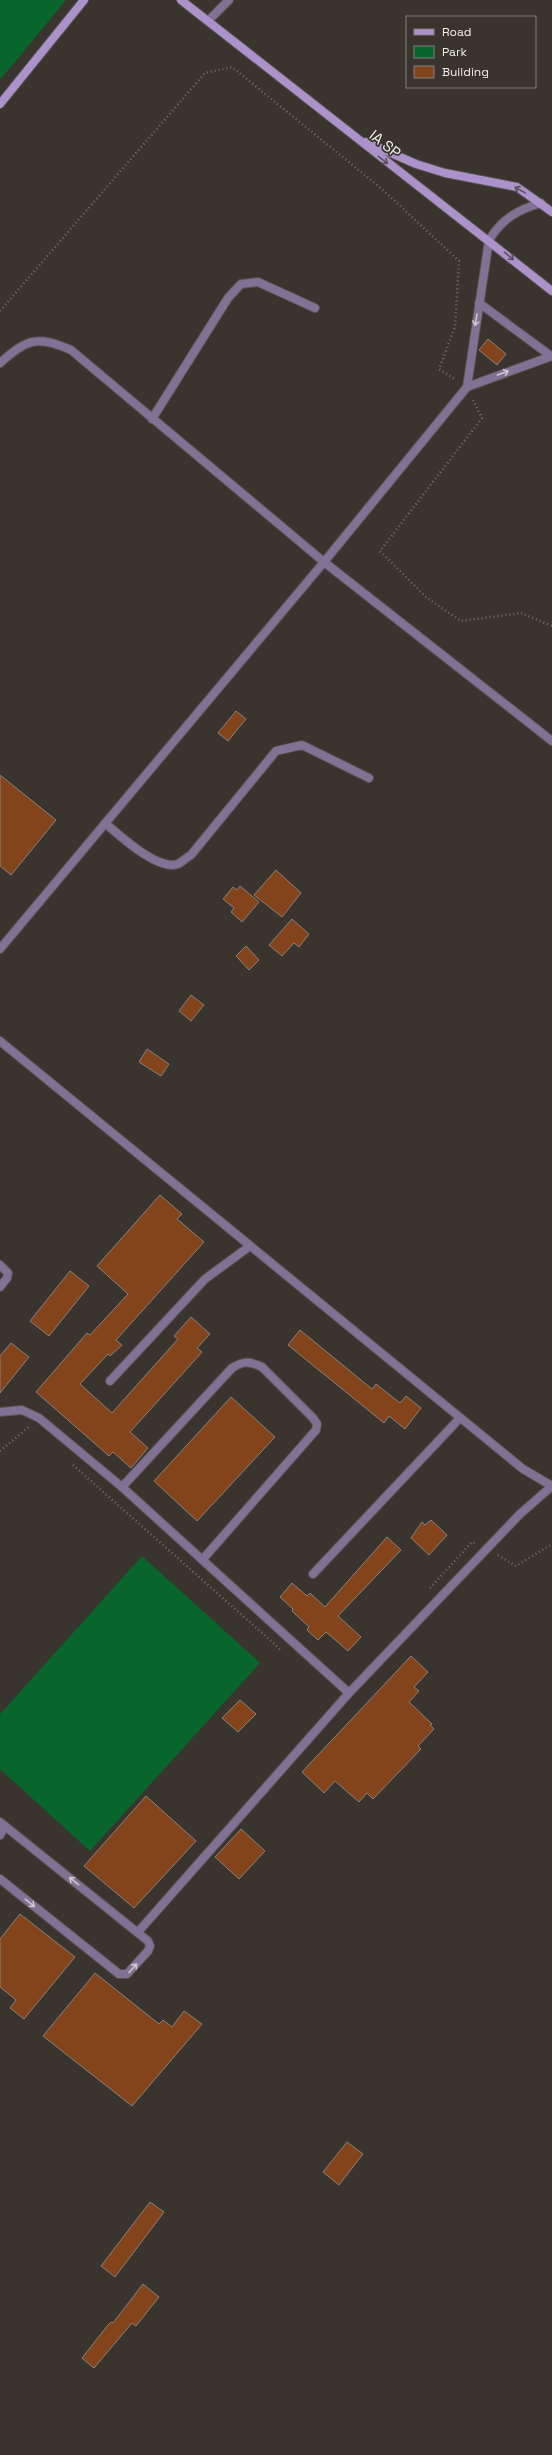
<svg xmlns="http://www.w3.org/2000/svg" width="552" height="2455" font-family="'Space Grotesk',sans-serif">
	<rect width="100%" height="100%" fill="#39342e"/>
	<!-- green -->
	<g fill="#08652b">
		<path d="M 0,0 L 66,0 L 0,80 Z"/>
		<path d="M 142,1556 L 260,1663 L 90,1851 L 0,1769 L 0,1714 Z"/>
	</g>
	<!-- building -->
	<g fill="#83441c" stroke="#8a817c">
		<path d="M 488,339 L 506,354 L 497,365 L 479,350 Z"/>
		<path d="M 236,711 L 246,719 L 228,741 L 218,733 Z"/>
		<path d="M 0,775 L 56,820 L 11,875 L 0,866 Z"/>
		<path d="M 276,870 L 301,893 L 282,917 L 254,895 Z"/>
		<path d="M 240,886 L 259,902 L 242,922 L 231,912 L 234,908 L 223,899 L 233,887 L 237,890 Z"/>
		<path d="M 292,919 L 309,934 L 299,947 L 294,943 L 282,956 L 269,945 Z"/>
		<path d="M 246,946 L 259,960 L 249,970 L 236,956 Z"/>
		<path d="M 191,995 L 204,1005 L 191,1021 L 179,1011 Z"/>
		<path d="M 147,1049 L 169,1064 L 161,1076 L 139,1062 Z"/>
		<path d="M 160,1195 L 182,1214 L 177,1219 L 204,1242 L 116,1340 L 122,1345 L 110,1356 L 108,1354 L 80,1384 L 112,1413 L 178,1339 L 174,1336 L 191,1317 L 210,1334 L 197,1348 L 202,1352 L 130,1432 L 148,1448 L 131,1468 L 113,1452 L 109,1456 L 36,1392 L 87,1333 L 90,1335 L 128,1294 L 97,1266 Z"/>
		<path d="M 70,1271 L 89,1286 L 49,1336 L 30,1321 Z"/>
		<path d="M 300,1330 L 372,1389 L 376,1384 L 400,1403 L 406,1396 L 421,1408 L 405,1429 L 389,1416 L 384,1423 L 288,1345 Z"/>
		<path d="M 11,1343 L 29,1357 L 0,1393 L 0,1356 Z"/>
		<path d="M 231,1397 L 275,1437 L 197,1521 L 154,1481 Z"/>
		<path d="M 431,1520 L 447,1535 L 429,1555 L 411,1538 L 422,1522 L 425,1525 Z"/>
		<path d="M 387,1537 L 401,1550 L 338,1616 L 361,1637 L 348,1651 L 326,1632 L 318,1640 L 307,1630 L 309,1627 L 292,1611 L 293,1609 L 280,1597 L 292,1583 L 307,1596 L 310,1593 L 325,1607 Z"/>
		<path d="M 411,1656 L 428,1672 L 414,1687 L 419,1691 L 409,1702 L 432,1724 L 430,1725 L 434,1729 L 418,1746 L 421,1749 L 373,1799 L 367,1793 L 359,1802 L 335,1781 L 324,1793 L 302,1772 Z"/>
		<path d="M 240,1700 L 256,1714 L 238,1732 L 222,1718 Z"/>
		<path d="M 146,1796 L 196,1841 L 134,1908 L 84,1866 Z"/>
		<path d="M 241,1829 L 265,1851 L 239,1879 L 215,1857 Z"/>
		<path d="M 20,1914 L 75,1957 L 24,2019 L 10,2008 L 16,2000 L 0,1987 L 0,1939 Z"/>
		<path d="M 95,1973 L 159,2024 L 163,2020 L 172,2027 L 184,2011 L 202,2024 L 132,2106 L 43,2036 Z"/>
		<path d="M 347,2142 L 363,2154 L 339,2185 L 323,2172 Z"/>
		<path d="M 150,2202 L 164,2212 L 115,2277 L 101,2266 Z"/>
		<path d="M 143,2284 L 159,2297 L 136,2326 L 132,2323 L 94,2368 L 82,2358 L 108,2325 L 111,2322 L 113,2323 Z"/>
	</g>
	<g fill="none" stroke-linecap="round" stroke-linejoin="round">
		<!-- lane casing -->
		<g stroke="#56514c" stroke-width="10">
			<g id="lane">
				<path d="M 208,21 L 229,0"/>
				<path d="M 479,303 L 551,356"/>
				<path d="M 0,363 C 27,339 37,335 71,350 L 324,562 L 552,741"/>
				<path d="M 467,387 L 489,240 C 502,219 517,210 541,203"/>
				<path d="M 152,419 L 228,298 L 241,284 L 258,282 L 315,308"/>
				<path d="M 105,823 C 120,836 158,871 178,864 C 182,862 187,857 191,855 L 276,751 L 302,745 L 369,778"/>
				<path d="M 0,949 L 324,562 L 467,387 L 552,356"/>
				<path d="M 0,1041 L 523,1469 L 552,1486"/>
				<path d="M 0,1265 L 8,1273 L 7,1278 L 0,1287"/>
				<path d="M 110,1381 L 205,1279 L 250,1246"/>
				<path d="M 0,1412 L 22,1410 L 39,1418 L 122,1487 L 349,1693"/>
				<path d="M 122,1487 L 232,1368 C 243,1361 249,1361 262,1367 L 313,1418 L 317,1424 L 316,1430 L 203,1559"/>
				<path d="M 313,1574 L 460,1418"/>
				<path d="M 0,1822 L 148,1941 L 150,1946 L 148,1951 L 127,1974 L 119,1974 L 0,1879"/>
				<path d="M 0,1835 L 5,1826"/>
				<path d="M 138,1932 L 349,1693 L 520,1514 L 552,1486"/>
			</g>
		</g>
		<!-- secondary casing -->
		<g stroke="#56514c" stroke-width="10">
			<g id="secondary">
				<path d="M 181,0 L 552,291"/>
				<path d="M 0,104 L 84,0"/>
				<path d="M 366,142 L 416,164 L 445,173 L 517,187 L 552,212"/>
			</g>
		</g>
		<!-- path -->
		<g stroke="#736f69" stroke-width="2.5" stroke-dasharray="1 3" stroke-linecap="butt">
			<path d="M 0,311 L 205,73 L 232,67 L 382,189 L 459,261 L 455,327 L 439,369 L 456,380"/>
			<path d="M 473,400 L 482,418 L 380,551 L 427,598 L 461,621 L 521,613 L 552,626"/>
			<path d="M 0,1451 L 30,1426"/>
			<path d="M 73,1465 L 280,1649"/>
			<path d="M 498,1555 L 516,1566 L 552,1544"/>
			<path d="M 430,1588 L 472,1542 L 476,1544"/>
		</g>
		<!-- lane -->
		<use href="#lane" stroke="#807195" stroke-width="8"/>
		<!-- secondary -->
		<use href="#secondary" stroke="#ab92cb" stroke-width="8"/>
	</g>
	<!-- one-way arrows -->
	<defs><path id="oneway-shaft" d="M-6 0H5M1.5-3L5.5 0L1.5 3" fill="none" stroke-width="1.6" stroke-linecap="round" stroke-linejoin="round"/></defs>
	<g stroke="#5b505d">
		<use href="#oneway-shaft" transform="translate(383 160) rotate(38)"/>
		<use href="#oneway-shaft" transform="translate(520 190) rotate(-151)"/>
		<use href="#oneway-shaft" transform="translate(509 256) rotate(39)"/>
	</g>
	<g stroke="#cec7ce">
		<use href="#oneway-shaft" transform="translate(476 320) rotate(100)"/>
		<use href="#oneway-shaft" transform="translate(503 373) rotate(-20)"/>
		<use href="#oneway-shaft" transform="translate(74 1881) rotate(-141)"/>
		<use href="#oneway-shaft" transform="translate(30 1903) rotate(39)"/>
		<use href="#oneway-shaft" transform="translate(133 1968) rotate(-48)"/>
	</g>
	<g text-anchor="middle" stroke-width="3.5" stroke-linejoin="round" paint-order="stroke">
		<!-- street labels -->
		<g font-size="15" fill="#efece7" stroke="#39342e">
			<text transform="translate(385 144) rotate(38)" y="5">IA SP</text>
		</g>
	</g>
	<!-- legend -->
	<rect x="406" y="16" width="130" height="72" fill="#39342e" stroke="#827e78"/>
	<rect x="414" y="29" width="20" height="6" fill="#ab92cb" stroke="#827e78"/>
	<text x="442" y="36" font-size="12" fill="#efece7">Road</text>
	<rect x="414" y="46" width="20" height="12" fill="#08652b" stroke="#827e78"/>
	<text x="442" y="56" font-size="12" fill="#efece7">Park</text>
	<rect x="414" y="66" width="20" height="12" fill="#83441c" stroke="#827e78"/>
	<text x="442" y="76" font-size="12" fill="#efece7">Building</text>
</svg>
